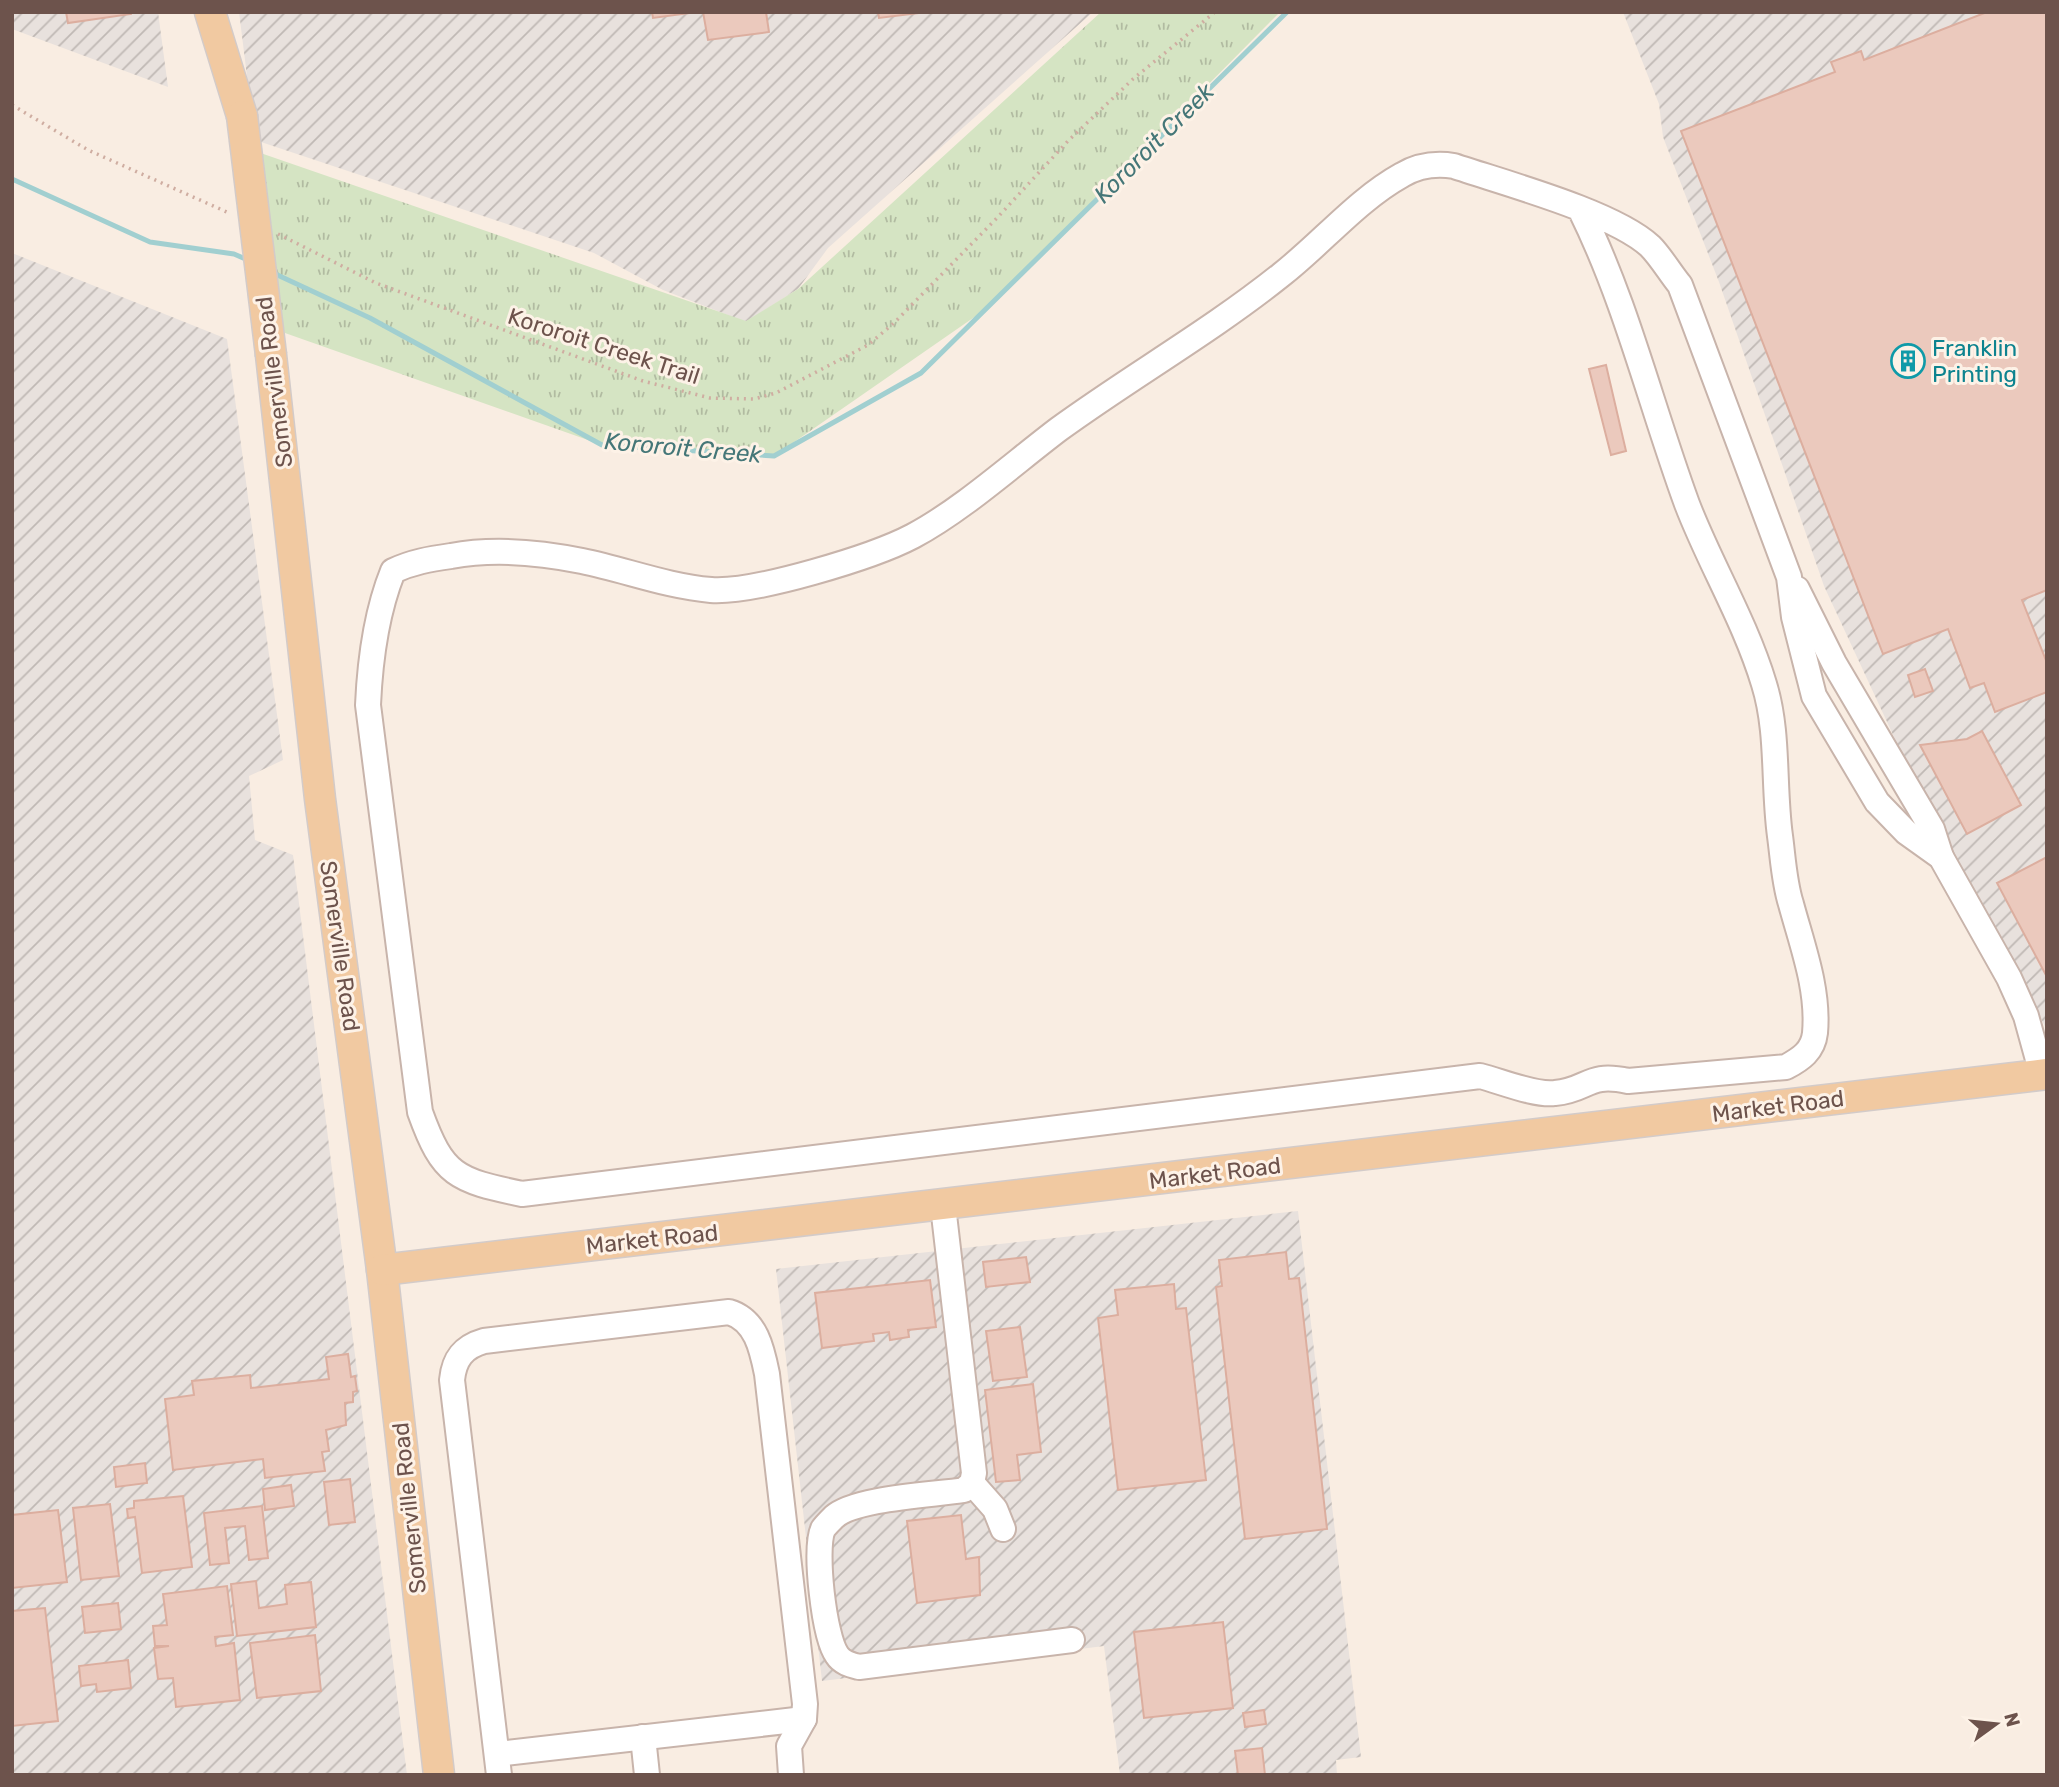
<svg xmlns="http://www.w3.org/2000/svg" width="2059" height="1787" font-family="Rubik,sans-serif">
	<defs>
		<pattern id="industrial-furrows" width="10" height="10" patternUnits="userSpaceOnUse" patternTransform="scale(1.75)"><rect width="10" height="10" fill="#e8e1dd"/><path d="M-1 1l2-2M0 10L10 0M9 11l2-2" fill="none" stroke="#c0b9b5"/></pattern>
		<pattern id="park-tufts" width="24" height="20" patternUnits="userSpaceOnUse" patternTransform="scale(1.75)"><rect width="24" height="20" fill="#d5e4c3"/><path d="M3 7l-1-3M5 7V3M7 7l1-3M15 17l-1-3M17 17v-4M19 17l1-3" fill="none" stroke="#b1bba1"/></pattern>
	</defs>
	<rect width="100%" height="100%" fill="#f9ede2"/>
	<!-- industrial -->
	<g fill="url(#industrial-furrows)">
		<path d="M 12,12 L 158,12 L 168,87 L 12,29 Z"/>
		<path d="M 239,12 L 1093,12 L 828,248 L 798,289 L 746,322 L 663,290 L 594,253 L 255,140 Z"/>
		<path d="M 1623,12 L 2047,12 L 2047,1030 L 1914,780 L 1824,586 L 1719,282 L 1663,137 L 1659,104 Z"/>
		<path d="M 12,253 L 227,339 L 283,760 L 249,776 L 255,840 L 293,855 L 407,1775 L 12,1775 Z"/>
		<path d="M 1298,1211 L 1361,1757 L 1336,1760 L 1337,1775 L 1120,1775 L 1104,1646 L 822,1681 L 776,1269 Z"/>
	</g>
	<!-- park -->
	<path fill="url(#park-tufts)" d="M 1101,12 L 1280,12 L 986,309 L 774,456 L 602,445 L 268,327 L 246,148 L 746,321 L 798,289 Z"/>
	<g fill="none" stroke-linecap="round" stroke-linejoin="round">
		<!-- stream -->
		<g stroke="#a1cfd0" stroke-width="5">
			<path d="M 12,179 L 150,242 L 234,254 L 250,261"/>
			<path d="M 271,272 L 370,318 L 602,445 L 774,456 L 921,373 L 1287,12"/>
		</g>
	</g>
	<!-- building -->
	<g fill="#ebc9bd" stroke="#dcae9f" stroke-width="2">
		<path d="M 66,12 L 131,12 L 131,14 L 68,23 Z"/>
		<path d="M 652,12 L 697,12 L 653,18 Z"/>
		<path d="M 703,12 L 766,12 L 769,32 L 708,40 Z"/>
		<path d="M 878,12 L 927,12 L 879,18 Z"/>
		<path d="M 1987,12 L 2047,12 L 2047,590 L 2022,600 L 2047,663 L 2047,692 L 1995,712 L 1984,683 L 1970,688 L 1948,629 L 1883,654 L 1681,131 L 1835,72 L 1831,62 L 1861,51 L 1864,60 Z"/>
		<path d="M 1606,365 L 1626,451 L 1611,455 L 1589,369 Z"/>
		<path d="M 1925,669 L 1933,691 L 1915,697 L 1908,675 Z"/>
		<path d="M 1982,731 L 2021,805 L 1967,834 L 1920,745 L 1967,739 Z"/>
		<path d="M 2047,857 L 2047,977 L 1997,883 Z"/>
		<path d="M 1286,1252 L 1289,1279 L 1299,1278 L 1327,1529 L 1245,1539 L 1216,1287 L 1222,1286 L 1219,1260 Z"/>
		<path d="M 1026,1257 L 1030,1282 L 986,1287 L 983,1262 Z"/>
		<path d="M 930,1280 L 936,1327 L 908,1330 L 909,1337 L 890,1340 L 889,1332 L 873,1334 L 874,1341 L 822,1348 L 815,1293 Z"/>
		<path d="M 1174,1284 L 1176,1309 L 1186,1308 L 1206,1480 L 1118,1490 L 1098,1318 L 1118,1315 L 1115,1290 Z"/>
		<path d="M 1020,1327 L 1027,1377 L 993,1381 L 986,1331 Z"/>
		<path d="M 348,1354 L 351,1377 L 355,1376 L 357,1391 L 353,1392 L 353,1402 L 345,1403 L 346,1425 L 326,1430 L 329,1451 L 322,1452 L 325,1471 L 265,1478 L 263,1459 L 173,1470 L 165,1399 L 194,1395 L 192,1381 L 250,1375 L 251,1388 L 329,1379 L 326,1357 Z"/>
		<path d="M 1033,1384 L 1041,1452 L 1017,1455 L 1020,1480 L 996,1482 L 985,1390 Z"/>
		<path d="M 145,1463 L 147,1483 L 116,1487 L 114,1467 Z"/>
		<path d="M 350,1479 L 355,1522 L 329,1525 L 324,1482 Z"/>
		<path d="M 291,1485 L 294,1506 L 265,1510 L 263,1489 Z"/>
		<path d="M 183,1496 L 192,1567 L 142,1573 L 135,1517 L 128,1518 L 127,1509 L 134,1508 L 134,1501 Z"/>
		<path d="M 110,1504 L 119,1576 L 81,1580 L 73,1508 Z"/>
		<path d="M 262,1506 L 268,1558 L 249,1560 L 245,1526 L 225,1528 L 229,1563 L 210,1565 L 204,1513 Z"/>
		<path d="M 58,1510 L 67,1582 L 12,1588 L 12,1515 Z"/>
		<path d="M 961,1515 L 966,1559 L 979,1557 L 980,1595 L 917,1603 L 907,1521 Z"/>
		<path d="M 256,1581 L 259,1608 L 287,1604 L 285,1585 L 311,1582 L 316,1627 L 237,1636 L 231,1584 Z"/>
		<path d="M 227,1586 L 233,1635 L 215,1637 L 216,1646 L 234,1643 L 240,1700 L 176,1707 L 173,1678 L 158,1679 L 154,1648 L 169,1646 L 155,1646 L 153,1626 L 167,1625 L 163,1594 Z"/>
		<path d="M 118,1603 L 121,1629 L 85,1633 L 82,1607 Z"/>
		<path d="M 45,1608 L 58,1721 L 12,1726 L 12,1611 Z"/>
		<path d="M 1223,1622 L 1233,1708 L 1144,1718 L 1134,1632 Z"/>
		<path d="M 315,1635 L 321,1691 L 257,1698 L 250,1643 Z"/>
		<path d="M 128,1660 L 131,1688 L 97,1692 L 96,1684 L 81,1686 L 79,1666 Z"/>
		<path d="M 1264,1710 L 1266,1724 L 1245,1727 L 1243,1713 Z"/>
		<path d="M 1262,1748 L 1265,1775 L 1238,1775 L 1235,1751 Z"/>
	</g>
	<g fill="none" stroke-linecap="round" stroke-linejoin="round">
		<!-- minor casing -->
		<g stroke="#c8b4ab" stroke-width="28">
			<g id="minor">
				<path d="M 1581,211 C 1627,304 1651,406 1687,504 C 1710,564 1745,621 1764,684 C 1779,732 1773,785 1780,836 C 1783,858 1784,882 1791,904 C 1802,945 1819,989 1815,1033 C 1813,1051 1801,1059 1786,1067 L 1628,1081 C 1587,1072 1589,1090 1555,1093 C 1536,1096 1500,1081 1480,1076 L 522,1194 C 456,1180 443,1176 420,1112 L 368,705 C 370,660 376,613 393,571 C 412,562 430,559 451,556 C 494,548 538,552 582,561 C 626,570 666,586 711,590 C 755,593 873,557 913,536 C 962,510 1014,463 1059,429 C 1132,376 1211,331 1281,275 C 1322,243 1357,200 1402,175 C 1419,165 1435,163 1454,166 C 1504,183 1613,212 1650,246 C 1661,257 1670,273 1680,285 L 1789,577 L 1794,617 L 1814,696 L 1877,802 L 1906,832 L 1941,857 L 2009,978 L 2026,1016 L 2042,1074"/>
				<path d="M 1797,589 L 1834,663 L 1932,829 L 1941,857"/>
				<path d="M 943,1206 L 974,1473 L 972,1483 L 964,1490 C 933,1495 855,1498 834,1517 C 831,1520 825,1526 823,1529 C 814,1549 824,1637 837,1655 C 842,1663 851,1665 859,1667 L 1072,1640"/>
				<path d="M 972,1483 L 995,1509 L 1003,1529"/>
				<path d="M 643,1737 L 647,1775"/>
				<path d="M 497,1754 L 804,1719"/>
				<path d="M 499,1775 L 452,1380 C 454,1359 463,1347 484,1341 L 729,1312 C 756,1320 762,1349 767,1374 L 805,1704 L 804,1719 L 789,1746 L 791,1775"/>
			</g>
		</g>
		<!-- major casing -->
		<g stroke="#d3cbc9" stroke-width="33">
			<g id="major">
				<path d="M 210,12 L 242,116"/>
				<path d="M 271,355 L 320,799 L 382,1270 L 439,1775"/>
				<path d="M 382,1270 L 2047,1074"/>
			</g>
		</g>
		<!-- path -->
		<g stroke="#cfada1" stroke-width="3.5" stroke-dasharray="2 5" stroke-linecap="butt">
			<path d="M 12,105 L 88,150 L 229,213"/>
			<path d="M 278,234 L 376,283 L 643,381 L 710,398 L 754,399 L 776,393 L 868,345 L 894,323 L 997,218 L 1068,141 L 1133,79 L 1215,12"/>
		</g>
		<!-- minor -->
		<use href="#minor" stroke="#fff" stroke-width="24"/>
		<!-- major -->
		<use href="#major" stroke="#f1c9a1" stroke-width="30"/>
		<!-- major-bridge casing -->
		<g stroke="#d3cbc9" stroke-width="33" stroke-linecap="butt">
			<path id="major-bridge" d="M 242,116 L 271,355"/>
		</g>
		<!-- major-bridge -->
		<use href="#major-bridge" stroke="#f1c9a1" stroke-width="30"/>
	</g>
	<!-- icons -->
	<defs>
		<g id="building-ring" transform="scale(1.75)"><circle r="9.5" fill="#fdf2e7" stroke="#0f9aa8" stroke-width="1.5"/><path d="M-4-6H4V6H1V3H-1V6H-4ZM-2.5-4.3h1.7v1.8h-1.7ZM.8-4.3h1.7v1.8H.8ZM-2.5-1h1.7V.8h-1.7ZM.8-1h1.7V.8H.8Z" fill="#0f9aa8"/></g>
	</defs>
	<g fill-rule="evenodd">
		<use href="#building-ring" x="1908" y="361"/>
	</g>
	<g text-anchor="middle" stroke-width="6" stroke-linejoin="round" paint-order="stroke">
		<!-- street labels -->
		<g font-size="23" fill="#6d534c" stroke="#fdf2e7">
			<text transform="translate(604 346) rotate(18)" y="8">Kororoit Creek Trail</text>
			<text transform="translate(274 382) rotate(-97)" y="8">Somerville Road</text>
			<text transform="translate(340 946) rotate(82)" y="8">Somerville Road</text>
			<text transform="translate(1778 1106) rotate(-7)" y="8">Market Road</text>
			<text transform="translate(1215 1173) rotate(-7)" y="8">Market Road</text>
			<text transform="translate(652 1239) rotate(-6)" y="8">Market Road</text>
			<text transform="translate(409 1508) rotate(-96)" y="8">Somerville Road</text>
		</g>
		<!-- culture labels -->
		<g font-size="23" fill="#0d838f" stroke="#fdf2e7" text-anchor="start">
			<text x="1932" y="356">Franklin<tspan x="1932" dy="26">Printing</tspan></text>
		</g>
		<!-- water labels -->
		<g font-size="24" font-style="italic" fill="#457778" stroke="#fdf2e7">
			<text transform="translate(1154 143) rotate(-45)" y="8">Kororoit Creek</text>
			<text transform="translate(683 448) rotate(5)" y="8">Kororoit Creek</text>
		</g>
	</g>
	<!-- border -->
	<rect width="2059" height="1787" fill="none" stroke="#6d534c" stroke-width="28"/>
	<!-- north arrow -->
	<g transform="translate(1996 1724) rotate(75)" stroke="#fdf2e7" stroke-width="5" paint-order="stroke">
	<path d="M0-5L12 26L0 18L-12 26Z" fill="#6d534c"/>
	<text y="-10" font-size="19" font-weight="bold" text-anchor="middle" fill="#6d534c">N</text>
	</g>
</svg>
